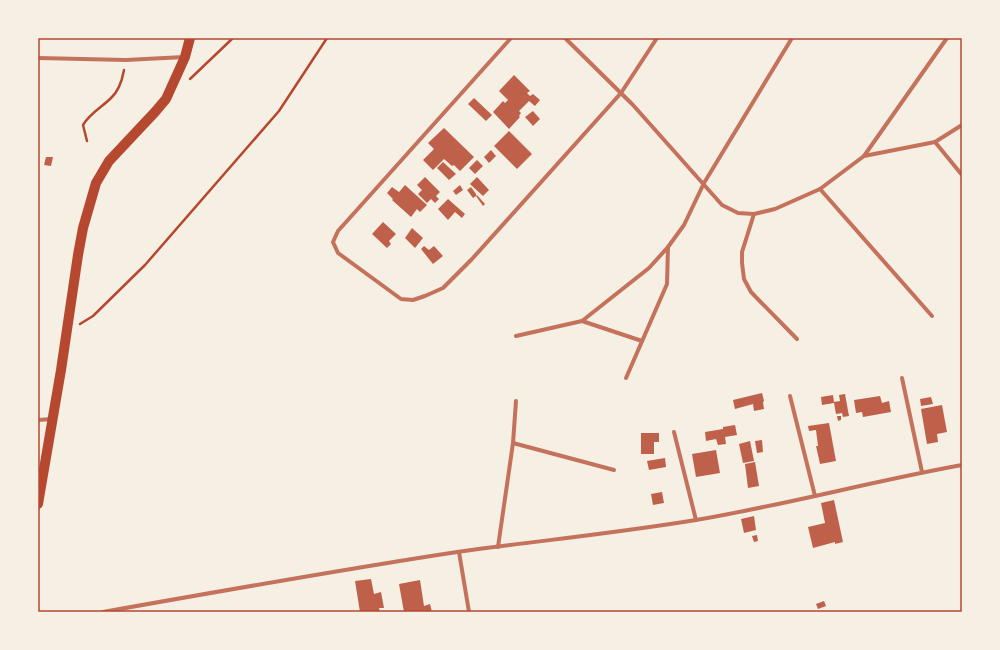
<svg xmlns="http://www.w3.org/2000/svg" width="1000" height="650" font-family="'PT Serif',serif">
	<rect width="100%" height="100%" fill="#f6efe4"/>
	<!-- building -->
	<g fill="#bf614a">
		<path d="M 514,75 L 530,91 L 527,93 L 530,96 L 533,94 L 540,100 L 535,106 L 529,101 L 519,111 L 521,113 L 519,116 L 520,117 L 509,129 L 493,112 L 503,101 L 505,103 L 508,100 L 499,91 Z"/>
		<path d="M 474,98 L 492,115 L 486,121 L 468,104 Z"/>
		<path d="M 533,111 L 540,119 L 533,126 L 525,117 Z"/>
		<path d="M 444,128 L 474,157 L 460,171 L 454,165 L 452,166 L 444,159 L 433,170 L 423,160 L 434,149 L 428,143 Z"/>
		<path d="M 509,131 L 532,154 L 517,169 L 494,146 Z"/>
		<path d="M 491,150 L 496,156 L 489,163 L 484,157 Z"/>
		<path d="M 46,157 L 53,157 L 51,166 L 44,165 Z"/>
		<path d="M 477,160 L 483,166 L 475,174 L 469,168 Z"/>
		<path d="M 443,162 L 456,174 L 449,180 L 437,168 Z"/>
		<path d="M 425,177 L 440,192 L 436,196 L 439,199 L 435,203 L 431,199 L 427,203 L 418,194 L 422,190 L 417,185 Z"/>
		<path d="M 477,177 L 489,190 L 483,196 L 470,184 Z"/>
		<path d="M 405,185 L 427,205 L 420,212 L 417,209 L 411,217 L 392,200 L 393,199 L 387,193 L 392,187 L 399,192 Z"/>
		<path d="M 460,185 L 463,190 L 456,195 L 453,191 Z"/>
		<path d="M 471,187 L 476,194 L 476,196 L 473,198 L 467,190 Z"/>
		<path d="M 477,195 L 485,204 L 483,206 L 476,196 Z"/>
		<path d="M 448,199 L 465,214 L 462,218 L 455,212 L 448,220 L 438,209 Z"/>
		<path d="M 383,222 L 396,234 L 389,241 L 391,244 L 387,248 L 372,234 Z"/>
		<path d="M 412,228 L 423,238 L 415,248 L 405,238 Z"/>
		<path d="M 424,246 L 429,250 L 434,246 L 443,256 L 433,264 L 421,249 Z"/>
		<path d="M 762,393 L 764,401 L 763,402 L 764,409 L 754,411 L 753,404 L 735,409 L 733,400 Z"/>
		<path d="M 845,394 L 849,416 L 843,417 L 842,413 L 836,414 L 834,403 L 822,405 L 821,397 L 833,395 L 834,402 L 840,401 L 839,395 Z"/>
		<path d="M 880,396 L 882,403 L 889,401 L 891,412 L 863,417 L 862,412 L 856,413 L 854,400 Z"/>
		<path d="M 931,397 L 933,404 L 921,406 L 920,399 Z"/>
		<path d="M 942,405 L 947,432 L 937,434 L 938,442 L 927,444 L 921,409 Z"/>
		<path d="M 837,416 L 841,416 L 841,420 L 838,421 Z"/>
		<path d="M 829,423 L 836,461 L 820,464 L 816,446 L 818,446 L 816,430 L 809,431 L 808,426 Z"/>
		<path d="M 735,425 L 737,435 L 725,437 L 726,444 L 718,445 L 716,439 L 706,441 L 705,432 L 723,429 L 723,427 Z"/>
		<path d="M 641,433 L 659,433 L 659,442 L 654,442 L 654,454 L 641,454 Z"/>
		<path d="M 762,440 L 763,452 L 757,453 L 755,441 Z"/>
		<path d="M 750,441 L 754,461 L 743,463 L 739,444 Z"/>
		<path d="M 716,450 L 720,473 L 696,477 L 692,454 Z"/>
		<path d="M 665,458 L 666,467 L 649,470 L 647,461 Z"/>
		<path d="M 755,462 L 759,486 L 748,488 L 745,464 Z"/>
		<path d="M 662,492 L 664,503 L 653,505 L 651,494 Z"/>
		<path d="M 834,500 L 843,542 L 835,544 L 835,542 L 813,548 L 808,527 L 825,523 L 821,503 Z"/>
		<path d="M 754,516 L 756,530 L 744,533 L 741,519 Z"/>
		<path d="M 757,535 L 758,541 L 754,542 L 752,536 Z"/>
		<path d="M 371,579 L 374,594 L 381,592 L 384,608 L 379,608 L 380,612 L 360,612 L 355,581 Z"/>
		<path d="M 420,580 L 424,606 L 430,604 L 432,612 L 419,612 L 418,611 L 404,612 L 399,584 Z"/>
		<path d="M 824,601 L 826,606 L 818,609 L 816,604 Z"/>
	</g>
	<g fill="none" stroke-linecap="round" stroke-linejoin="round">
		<!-- path -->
		<g stroke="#b5482f" stroke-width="2.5">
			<path d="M 190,79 L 233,38"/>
			<path d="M 87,141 L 83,125 C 90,113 101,108 111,98 C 119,91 122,81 124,70"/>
			<path d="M 80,324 L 93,316 L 145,265 L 279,111 L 327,38"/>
		</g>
		<!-- minor -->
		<g stroke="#c5725c" stroke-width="4">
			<path d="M 511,38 L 338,231 L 333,242 L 338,253 L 401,299 L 413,300 L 425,296 L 443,288 L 472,259 L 621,93 L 657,38"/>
			<path d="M 565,38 L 633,105 L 722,205 L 738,213 L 754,214 L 775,209 L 820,189 L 864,156 L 935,142 L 962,125"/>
			<path d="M 38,58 L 126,60 L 184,57"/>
			<path d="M 935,142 L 962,175"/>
			<path d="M 864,156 L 947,38"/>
			<path d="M 820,189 L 932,316"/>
			<path d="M 754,214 L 742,252 L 742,263 L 744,279 L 751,292 L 797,339"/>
			<path d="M 582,321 L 642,341"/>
			<path d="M 516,336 L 582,321 L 649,268 L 668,247 L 684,225 L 704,183 L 792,38"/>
			<path d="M 626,378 L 667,284 L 668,247"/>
			<path d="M 902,378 L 922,472"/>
			<path d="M 790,396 L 815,496"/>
			<path d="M 38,420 L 53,419"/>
			<path d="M 674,432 L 696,520"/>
			<path d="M 513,443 L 516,401"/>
			<path d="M 498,547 L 513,443 L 614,470"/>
			<path d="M 459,552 L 469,612"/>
			<path d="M 103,612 C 221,591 339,570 457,552 C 537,541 617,533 696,520 C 785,505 873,481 962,465"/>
		</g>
		<!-- primary -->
		<path stroke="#b5482f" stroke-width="10" d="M 38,504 L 61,370 L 78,255 L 83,228 L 96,183 L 109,161 L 155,112 L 166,99 L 185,57 L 190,38"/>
	</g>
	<!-- border -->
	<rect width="1000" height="650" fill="none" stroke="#f6efe4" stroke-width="78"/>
	<rect x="39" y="39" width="922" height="572" fill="none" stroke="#b5482f" stroke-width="1.5"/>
</svg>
